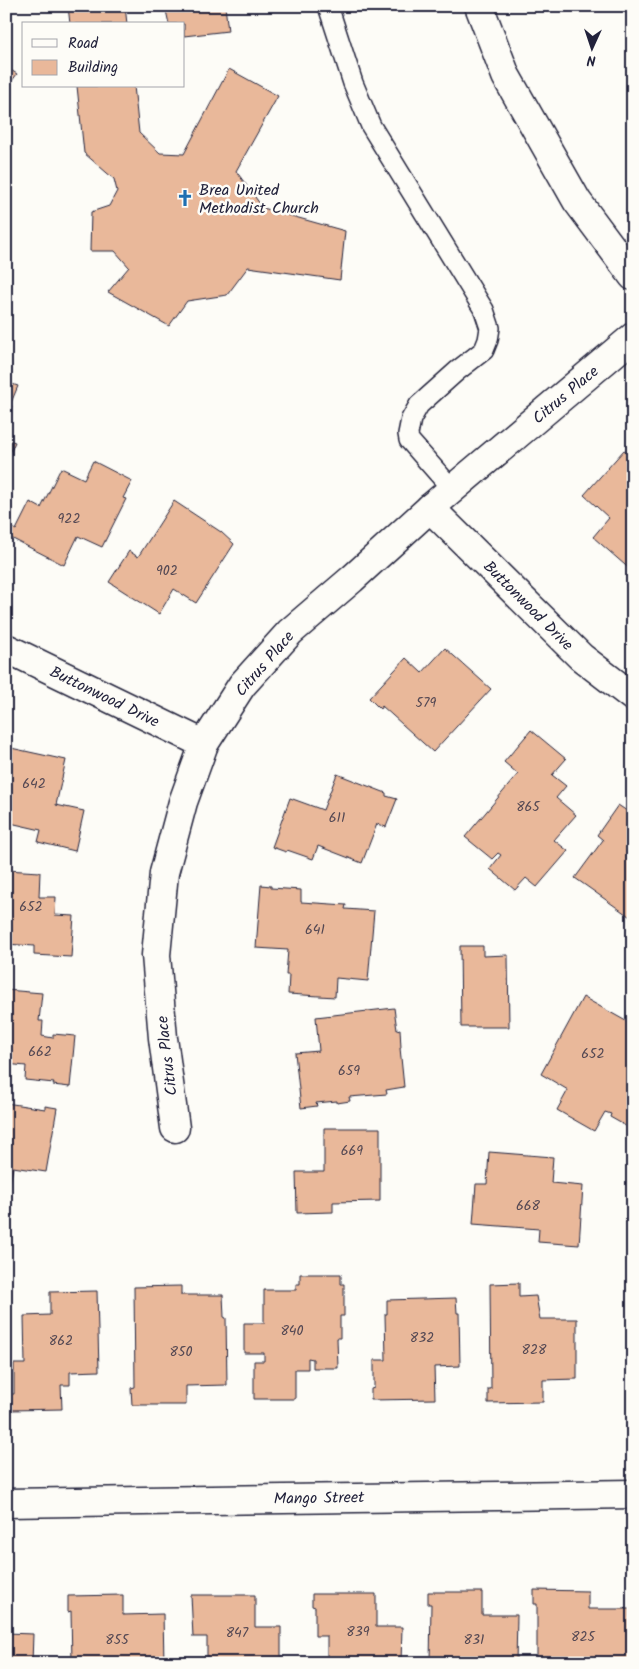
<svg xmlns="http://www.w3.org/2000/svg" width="639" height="1669" font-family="Kalam,sans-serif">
	<rect width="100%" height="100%" fill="#fdfcf7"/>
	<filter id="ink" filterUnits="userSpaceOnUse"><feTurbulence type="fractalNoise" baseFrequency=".02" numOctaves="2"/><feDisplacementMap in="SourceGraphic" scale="10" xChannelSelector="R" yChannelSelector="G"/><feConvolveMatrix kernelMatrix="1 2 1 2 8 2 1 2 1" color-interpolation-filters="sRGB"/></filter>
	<g filter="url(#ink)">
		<!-- building -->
		<g fill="#e9b89a" stroke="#22223b">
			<path d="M 68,6 L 125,6 L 127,24 L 70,24 Z"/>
			<path d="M 165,6 L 225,6 L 228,31 L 184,36 L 184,24 L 169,24 Z"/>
			<path d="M 6,67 L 17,74 L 6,89 Z"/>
			<path d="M 229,69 L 278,96 L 236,171 L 263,208 L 345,231 L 340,280 L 248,267 L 227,295 L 187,301 L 169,326 L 108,292 L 129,267 L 115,251 L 90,251 L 91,212 L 109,206 L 117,191 L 114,179 L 84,153 L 77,86 L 134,86 L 139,133 L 160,153 L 184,154 Z"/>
			<path d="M 6,382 L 18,386 L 10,405 L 12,406 L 6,419 Z"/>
			<path d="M 6,439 L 15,442 L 6,462 Z"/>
			<path d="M 624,450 L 633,457 L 633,572 L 593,537 L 609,518 L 584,495 Z"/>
			<path d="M 93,461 L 132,481 L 123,498 L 126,499 L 102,547 L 78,536 L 64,565 L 9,537 L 13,528 L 16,530 L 30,502 L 41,508 L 61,468 L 84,479 Z"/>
			<path d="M 174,501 L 221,532 L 234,544 L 196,603 L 174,589 L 159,614 L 109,582 L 129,551 L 138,557 Z"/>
			<path d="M 445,648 L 491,689 L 433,752 L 382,706 L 380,709 L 369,698 L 406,658 L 422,673 Z"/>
			<path d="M 531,730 L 566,759 L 552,775 L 566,786 L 556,798 L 576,815 L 554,840 L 568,851 L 537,887 L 526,878 L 515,890 L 490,869 L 501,855 L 498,853 L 492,859 L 465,837 L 518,774 L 504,762 Z"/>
			<path d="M 11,748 L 66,760 L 56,805 L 84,811 L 75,851 L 38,842 L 41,830 L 6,822 L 6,751 L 10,752 Z"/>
			<path d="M 337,774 L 386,793 L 386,796 L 397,799 L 386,827 L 377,824 L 362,863 L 318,846 L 313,859 L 287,850 L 286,852 L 272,847 L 290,798 L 323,810 Z"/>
			<path d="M 618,805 L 633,815 L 633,919 L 575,878 L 603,840 L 597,835 Z"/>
			<path d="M 6,870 L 40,872 L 39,897 L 56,897 L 55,915 L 74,916 L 71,957 L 34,955 L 34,946 L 6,944 Z"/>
			<path d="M 261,885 L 271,886 L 271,888 L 301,890 L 301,902 L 346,905 L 345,909 L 374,911 L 368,981 L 336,978 L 335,997 L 288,994 L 289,975 L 286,975 L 288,950 L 256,948 Z"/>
			<path d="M 460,946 L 483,946 L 483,956 L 508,955 L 509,1027 L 461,1027 Z"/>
			<path d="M 6,990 L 42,993 L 39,1021 L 43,1021 L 42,1036 L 53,1038 L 53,1034 L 75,1036 L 70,1087 L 53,1085 L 54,1083 L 25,1080 L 26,1066 L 6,1064 Z"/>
			<path d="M 583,997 L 633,1025 L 633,1130 L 610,1117 L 611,1114 L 605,1112 L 594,1131 L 557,1110 L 568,1090 L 541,1074 Z"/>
			<path d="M 394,1008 L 397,1030 L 400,1029 L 401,1048 L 400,1048 L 404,1087 L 386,1090 L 387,1094 L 349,1097 L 350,1101 L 337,1103 L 337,1101 L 316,1103 L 317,1106 L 301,1108 L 295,1053 L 319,1051 L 316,1017 Z"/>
			<path d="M 6,1103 L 45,1109 L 45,1106 L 57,1108 L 46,1172 L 13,1167 L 9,1190 L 6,1190 Z"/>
			<path d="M 324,1128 L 380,1128 L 380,1201 L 333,1202 L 333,1212 L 297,1213 L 296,1172 L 324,1172 Z"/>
			<path d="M 489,1152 L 553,1157 L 551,1183 L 583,1186 L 579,1245 L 538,1242 L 539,1229 L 473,1224 L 476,1184 L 487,1184 Z"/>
			<path d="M 300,1274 L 341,1274 L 341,1284 L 344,1284 L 344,1316 L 340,1316 L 340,1338 L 337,1338 L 338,1368 L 313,1368 L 313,1359 L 308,1358 L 308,1369 L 295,1369 L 295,1399 L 254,1399 L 254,1361 L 264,1361 L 264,1353 L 244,1353 L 244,1323 L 264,1323 L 264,1290 L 296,1290 L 296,1284 L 300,1284 Z"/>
			<path d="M 519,1283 L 519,1297 L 536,1296 L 540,1319 L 577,1319 L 577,1379 L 543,1380 L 543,1402 L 488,1403 L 488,1389 L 491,1389 L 490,1284 Z"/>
			<path d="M 181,1286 L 181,1295 L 223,1295 L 224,1317 L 226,1318 L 227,1385 L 186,1386 L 186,1405 L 132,1405 L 131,1388 L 135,1387 L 134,1287 Z"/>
			<path d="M 97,1291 L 99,1371 L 70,1372 L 70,1385 L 61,1385 L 62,1409 L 11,1410 L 10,1394 L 14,1394 L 14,1364 L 25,1364 L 24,1316 L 50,1315 L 50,1292 Z"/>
			<path d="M 456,1298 L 457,1313 L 459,1313 L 460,1366 L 434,1367 L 435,1399 L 371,1400 L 371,1389 L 374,1388 L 374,1360 L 386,1360 L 385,1314 L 387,1314 L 387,1300 Z"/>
			<path d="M 534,1590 L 588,1591 L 588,1609 L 630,1609 L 630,1663 L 537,1663 L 537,1604 L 534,1604 Z"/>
			<path d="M 428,1592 L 482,1592 L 482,1615 L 517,1615 L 516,1663 L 430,1663 L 431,1604 L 428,1604 Z"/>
			<path d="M 312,1594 L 376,1594 L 376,1627 L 402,1627 L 401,1663 L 327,1663 L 327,1636 L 315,1636 L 315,1607 L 312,1606 Z"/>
			<path d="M 123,1595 L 123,1615 L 163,1614 L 164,1663 L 72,1663 L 71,1611 L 68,1612 L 68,1596 Z"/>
			<path d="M 191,1595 L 255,1595 L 255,1627 L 281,1627 L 281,1663 L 207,1663 L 207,1637 L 193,1637 Z"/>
			<path d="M 6,1633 L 33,1634 L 32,1663 L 6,1663 Z"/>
		</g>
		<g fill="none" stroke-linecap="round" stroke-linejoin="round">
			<!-- lane casing -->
			<g stroke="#22223b" stroke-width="22">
				<path id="lane" d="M 328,6 L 353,83 L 371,126 L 484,310 L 490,328 L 488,340 L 484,350 L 457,371 L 419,405 L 411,419 L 408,434 L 409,440 L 452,489"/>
			</g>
			<!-- street casing -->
			<g stroke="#22223b" stroke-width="31">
				<g id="street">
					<path d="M 430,508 L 581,657 L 633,697"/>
					<path d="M 6,648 L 204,744"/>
					<path d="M 175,1128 L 163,1038 L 156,955 L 164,873 L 183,802 L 204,744 L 242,685 L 290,632 L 352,579 L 430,508 L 633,337"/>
					<path d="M 6,1503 L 633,1494"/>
				</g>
			</g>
			<!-- secondary casing -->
			<g stroke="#22223b" stroke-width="31">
				<path id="secondary" d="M 479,6 L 506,76 L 577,201 L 633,276"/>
			</g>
			<!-- lane -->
			<use href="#lane" stroke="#fdfcf7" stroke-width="19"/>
			<!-- street -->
			<use href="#street" stroke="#fdfcf7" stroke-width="28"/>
			<!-- secondary -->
			<use href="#secondary" stroke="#fdfcf7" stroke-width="28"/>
		</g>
	</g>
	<!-- icons -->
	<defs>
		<g id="church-bare" transform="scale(1.35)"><path d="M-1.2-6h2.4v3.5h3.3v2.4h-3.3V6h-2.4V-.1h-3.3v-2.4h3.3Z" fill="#1f6fb2" stroke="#fdfcf7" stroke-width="2.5" paint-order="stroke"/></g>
	</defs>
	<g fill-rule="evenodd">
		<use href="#church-bare" x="185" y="198"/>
	</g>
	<g text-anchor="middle" stroke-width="5" stroke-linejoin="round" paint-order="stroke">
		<!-- number labels -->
		<g font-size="14" fill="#544853">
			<text x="69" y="523">922</text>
			<text x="167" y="575">902</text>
			<text x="426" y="707">579</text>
			<text x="34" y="788">642</text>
			<text x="528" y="811">865</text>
			<text x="337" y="822">611</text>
			<text x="31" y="911">652</text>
			<text x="315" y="934">641</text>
			<text x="40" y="1056">662</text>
			<text x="593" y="1058">652</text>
			<text x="349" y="1075">659</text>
			<text x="352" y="1155">669</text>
			<text x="528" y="1210">668</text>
			<text x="292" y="1335">840</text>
			<text x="422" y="1342">832</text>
			<text x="61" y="1345">862</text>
			<text x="534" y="1354">828</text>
			<text x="181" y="1356">850</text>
			<text x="358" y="1636">839</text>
			<text x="237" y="1637">847</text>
			<text x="583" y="1641">825</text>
			<text x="117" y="1644">855</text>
			<text x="474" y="1644">831</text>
		</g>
		<!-- poi labels -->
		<g font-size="16" fill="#22223b" stroke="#fdfcf7" text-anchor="start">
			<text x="199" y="195">Brea United<tspan x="199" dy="18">Methodist Church</tspan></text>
		</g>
		<!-- street labels -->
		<g font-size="16" fill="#22223b" stroke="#fdfcf7">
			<text transform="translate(565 394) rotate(-40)" y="6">Citrus Place</text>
			<text transform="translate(529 605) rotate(45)" y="6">Buttonwood Drive</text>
			<text transform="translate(264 663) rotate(-49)" y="6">Citrus Place</text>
			<text transform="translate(105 696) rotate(26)" y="6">Buttonwood Drive</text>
			<text transform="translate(166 1056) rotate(-97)" y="6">Citrus Place</text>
			<text transform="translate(319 1497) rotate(-1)" y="6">Mango Street</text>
		</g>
	</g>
	<!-- margin -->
	<rect width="639" height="1669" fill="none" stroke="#fdfcf7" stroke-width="25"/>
	<rect x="12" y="12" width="614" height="1644" fill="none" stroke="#22223b" stroke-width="2" filter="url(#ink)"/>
	<!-- legend -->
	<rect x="22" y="22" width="162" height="65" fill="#fdfcf7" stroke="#a5a5ac"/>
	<rect x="32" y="39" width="25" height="8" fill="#fdfcf7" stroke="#a5a5ac"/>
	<text x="68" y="48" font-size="15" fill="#22223b">Road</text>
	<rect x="32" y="60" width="25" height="15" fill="#e9b89a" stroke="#a5a5ac"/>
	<text x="68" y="72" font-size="15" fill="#22223b">Building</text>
	<!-- north arrow -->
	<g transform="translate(592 48) rotate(183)" stroke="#fdfcf7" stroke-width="4" paint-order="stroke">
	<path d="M0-4L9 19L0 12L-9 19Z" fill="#22223b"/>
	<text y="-8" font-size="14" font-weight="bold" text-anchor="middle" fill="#22223b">N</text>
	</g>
</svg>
